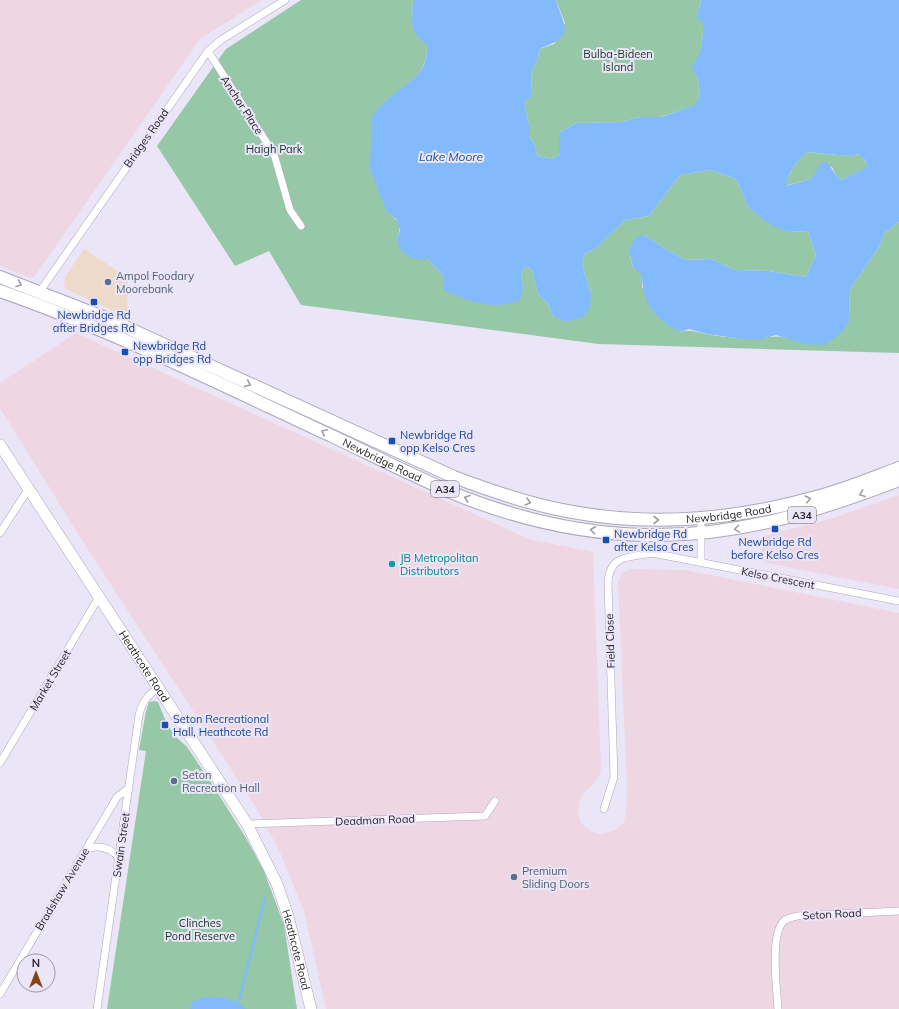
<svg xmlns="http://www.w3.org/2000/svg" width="899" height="1009" font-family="Mulish,sans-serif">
	<rect width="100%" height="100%" fill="#eae5f7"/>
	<!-- commercial -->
	<path fill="#eedacb" d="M 84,249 L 128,278 L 127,317 L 64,288 L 65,277 Z"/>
	<!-- industrial -->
	<g fill="#eed7e3">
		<path d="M 0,0 L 262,0 L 200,39 L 35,276 L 31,278 L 0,266 Z"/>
		<path d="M 76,333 L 529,539 L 593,552 L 601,769 L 600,774 L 593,785 L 585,791 L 580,800 L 578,812 L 581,823 L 592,832 L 600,834 L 614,831 L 623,824 L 626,814 L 627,787 L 618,581 L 622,573 L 631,569 L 685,570 L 899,613 L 899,1009 L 326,1009 L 304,911 L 279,850 L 257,809 L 85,545 L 0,408 L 0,383 Z"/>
		<path d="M 899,495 L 899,589 L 767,563 L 763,558 L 760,541 L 762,537 L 833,518 Z"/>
	</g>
	<!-- green -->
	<g fill="#96c8a7">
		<path d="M 301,0 L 413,0 C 412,22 408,30 427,44 C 428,75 408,83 387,100 L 387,212 C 399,221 402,225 397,239 L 413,259 L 428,259 L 444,277 L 523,288 L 521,272 L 526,266 L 532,270 L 538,294 L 548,304 L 553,316 L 591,294 L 582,264 L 585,253 L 595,249 L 625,220 L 649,216 L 680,175 L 710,170 L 736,179 L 748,207 L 789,232 L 808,231 L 816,255 L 806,277 L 769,271 L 735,270 L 711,259 L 686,260 L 674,254 L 644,235 L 630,256 L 633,267 L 642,274 L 642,287 L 680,332 C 690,329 696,332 707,334 C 721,337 738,338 753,339 C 766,339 773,334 786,338 L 850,321 L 849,291 L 879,247 L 884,233 L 899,222 L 899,353 L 599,344 L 301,305 L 269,251 L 235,266 L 157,146 L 226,49 Z"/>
		<path d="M 556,0 L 701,0 L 697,17 L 703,21 C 703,39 703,53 692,67 L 698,77 L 700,97 L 696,105 L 661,117 L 640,117 L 622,122 L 576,123 L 559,133 L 559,154 L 553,159 L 537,156 L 535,145 L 529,136 L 529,125 L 524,102 L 532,97 L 531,71 L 538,59 L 539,49 L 554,44 L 565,23 Z"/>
		<path d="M 806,152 L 849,156 L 859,154 L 863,157 L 868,167 L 842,180 L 836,175 L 832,167 L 816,173 L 811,179 L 785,186 C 788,174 797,160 806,152 Z"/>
		<path d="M 154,701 L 158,702 L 167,724 L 176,737 L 187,747 L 212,784 L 246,838 L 264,871 L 284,925 L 297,1009 L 107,1009 L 146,751 L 139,750 L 146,711 L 149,702 Z"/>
	</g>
	<!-- water -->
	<g fill="#83bafd" fill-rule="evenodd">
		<path d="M 413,0 L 556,0 C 565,30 576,35 539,49 L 538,59 L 531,71 L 532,97 L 524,102 L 529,125 L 529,136 L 535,145 L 537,156 L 553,159 L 559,154 L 559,133 L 576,123 L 622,122 L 640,117 L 662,117 L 695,105 L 700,97 L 698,77 L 691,67 C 703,53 703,39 703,21 L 698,21 L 697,17 L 701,0 L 899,0 L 899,222 L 884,233 L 879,247 L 849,291 L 850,320 L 841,333 L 824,345 L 805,344 L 776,335 L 762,339 L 743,339 L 707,334 L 689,329 L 680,332 C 655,320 642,302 642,275 L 633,267 L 629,250 L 635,238 L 644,235 L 674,254 L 686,260 L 711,259 L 735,270 L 769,271 L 806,277 L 816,255 L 808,231 L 789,232 L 772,226 L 748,207 L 736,179 L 710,170 L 680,175 L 649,216 L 625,220 L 595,249 L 585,253 L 582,264 L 591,294 L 590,308 L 583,317 L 567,322 L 553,316 L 548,304 L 538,294 L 532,270 L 526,266 L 521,272 L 523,288 L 520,300 C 494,311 469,302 444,290 L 444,277 L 428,259 L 413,259 L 401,251 L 397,239 L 400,230 L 396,219 L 387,212 L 370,169 L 372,116 C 377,111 381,105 387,100 C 407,81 428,77 427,45 C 408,30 412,23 413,0 ZM 807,152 L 849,156 L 859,154 L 865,160 L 867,167 L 842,180 L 836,175 L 827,162 L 822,162 L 811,179 L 786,186 C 787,174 797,160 807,152 Z"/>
		<path d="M 205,997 C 221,997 234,997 246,1009 L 190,1009 L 192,1002 Z"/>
	</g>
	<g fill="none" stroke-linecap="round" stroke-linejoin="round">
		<!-- stream -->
		<path stroke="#83bafd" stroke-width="2.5" d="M 239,1001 L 265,898"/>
		<!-- minor casing -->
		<g stroke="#aca7b8" stroke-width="8">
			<g id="minor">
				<path d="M 208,51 L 274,154 L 290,210 L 301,226"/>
				<path d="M 38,294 L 208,51 L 221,40 L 285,0"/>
				<path d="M 0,533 L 29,488"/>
				<path d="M 701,562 L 701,518"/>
				<path d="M 0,763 L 99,597"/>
				<path d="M 604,809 L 614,777 L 608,584 C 609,554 629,558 652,553 L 899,601"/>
				<path d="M 247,824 L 485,816 L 495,801"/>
				<path d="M 86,849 C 98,845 112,847 119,859"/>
				<path d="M 0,994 L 117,797 L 129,788"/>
				<path d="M 97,1009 L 139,715 C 142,702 147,696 158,688"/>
				<path d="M 778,1009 C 777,990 769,932 785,920 C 789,918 794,917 797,916 L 899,911"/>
			</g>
		</g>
		<!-- primary casing -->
		<g stroke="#aca7b8" stroke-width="12">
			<g id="primary">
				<path id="s1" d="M 0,445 L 247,824 L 277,884 L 288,916 L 311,1009"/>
			</g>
		</g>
		<!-- trunk casing -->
		<g stroke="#aca7b8" stroke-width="14">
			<g id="trunk">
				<path id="s2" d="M 0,277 L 108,319 L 454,477 C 491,491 528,504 567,511 C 651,527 735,520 816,497 C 844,490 872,478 899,468"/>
				<path id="s3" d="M 0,291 C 114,331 224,386 334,437 C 376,457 417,478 460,496 C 519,519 584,534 647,535 C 738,537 815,512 899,480"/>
			</g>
		</g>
		<!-- minor -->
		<use href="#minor" stroke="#fff" stroke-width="7"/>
		<!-- primary -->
		<use href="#primary" stroke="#fff" stroke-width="11"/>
		<!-- trunk -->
		<use href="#trunk" stroke="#fff" stroke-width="12"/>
	</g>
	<!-- one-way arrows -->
	<defs><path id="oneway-chevron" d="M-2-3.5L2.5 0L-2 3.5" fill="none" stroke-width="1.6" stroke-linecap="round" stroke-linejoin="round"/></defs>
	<g stroke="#9e9da0">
		<use href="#oneway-chevron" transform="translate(19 284) rotate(21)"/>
		<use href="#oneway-chevron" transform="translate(248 384) rotate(24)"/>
		<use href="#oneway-chevron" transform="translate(324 432) rotate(-155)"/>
		<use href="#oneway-chevron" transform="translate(862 494) rotate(160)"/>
		<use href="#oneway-chevron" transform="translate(467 498) rotate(-160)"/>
		<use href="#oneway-chevron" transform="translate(808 499) rotate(-13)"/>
		<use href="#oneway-chevron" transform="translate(528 502) rotate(15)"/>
		<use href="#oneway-chevron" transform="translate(656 520)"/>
		<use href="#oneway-chevron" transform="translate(737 529) rotate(171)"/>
		<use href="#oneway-chevron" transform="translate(593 530) rotate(-174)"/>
	</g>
	<!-- markers -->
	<g fill="#5c6f8a" stroke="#eae5f7" stroke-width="1.5">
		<circle cx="108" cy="282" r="4"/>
		<circle cx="174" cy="781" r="4"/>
		<circle cx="514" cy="877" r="4"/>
	</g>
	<g fill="#1a4fb4" stroke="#eae5f7" stroke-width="1.5">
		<rect x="90" y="298" width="8" height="8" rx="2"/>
		<rect x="121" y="348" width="8" height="8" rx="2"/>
		<rect x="388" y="437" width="8" height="8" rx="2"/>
		<rect x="771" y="525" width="8" height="8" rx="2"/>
		<rect x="602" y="536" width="8" height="8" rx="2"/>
		<rect x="161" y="721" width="8" height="8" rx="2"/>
	</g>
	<circle fill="#0f9aa8" stroke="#eae5f7" stroke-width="1.5" cx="392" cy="564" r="4"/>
	<g text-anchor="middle" stroke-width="4" stroke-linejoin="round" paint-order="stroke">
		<!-- shield labels -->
		<g fill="#eae5f7" stroke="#625f69" stroke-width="1">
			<rect x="431" y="481" width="28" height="16" rx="3"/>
			<rect x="788" y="507" width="28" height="16" rx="3"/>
		</g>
		<g font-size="10" font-weight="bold" fill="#27252c">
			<text x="445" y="493">A34</text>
			<text x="802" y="519">A34</text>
		</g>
		<!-- park labels -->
		<g font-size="11" fill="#103520" stroke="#eae5f7">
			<text x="618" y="58">Bulba-Bideen<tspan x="618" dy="13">Island</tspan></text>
			<text x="274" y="153">Haigh Park</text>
			<text x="200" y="927">Clinches<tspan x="200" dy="13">Pond Reserve</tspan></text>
		</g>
		<!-- street labels -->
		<g font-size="11" fill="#27252c" stroke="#eae5f7">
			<text transform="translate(242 105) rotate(57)" y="4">Anchor Place</text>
			<text transform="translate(146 138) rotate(-55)" y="4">Bridges Road</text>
			<text dy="4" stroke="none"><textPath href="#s3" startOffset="418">Newbridge Road</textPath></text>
			<text dy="4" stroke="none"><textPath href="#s2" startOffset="777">Newbridge Road</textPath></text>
			<text transform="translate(778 578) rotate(11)" y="4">Kelso Crescent</text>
			<text transform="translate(610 641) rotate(-92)" y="4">Field Close</text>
			<text dy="4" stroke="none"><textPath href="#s1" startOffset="264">Heathcote Road</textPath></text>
			<text transform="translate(50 680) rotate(-59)" y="4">Market Street</text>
			<text transform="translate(375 820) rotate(-2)" y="4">Deadman Road</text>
			<text transform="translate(121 845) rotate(-82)" y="4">Swain Street</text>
			<text transform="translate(62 889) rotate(-59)" y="4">Bradshaw Avenue</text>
			<text transform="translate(832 914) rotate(-3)" y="4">Seton Road</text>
			<text dy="4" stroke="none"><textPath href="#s1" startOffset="588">Heathcote Road</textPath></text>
		</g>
		<!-- service labels -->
		<g font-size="11" fill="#4e5e75" stroke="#eae5f7" text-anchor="start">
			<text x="116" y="280">Ampol Foodary<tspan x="116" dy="13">Moorebank</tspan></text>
			<text x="182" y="779">Seton<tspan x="182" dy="13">Recreation Hall</tspan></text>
			<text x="522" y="875">Premium<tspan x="522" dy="13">Sliding Doors</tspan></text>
		</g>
		<!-- transit labels -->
		<g font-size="11" fill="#164399" stroke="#eae5f7" text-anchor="start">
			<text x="94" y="319" text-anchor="middle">Newbridge Rd<tspan x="94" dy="13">after Bridges Rd</tspan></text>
			<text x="133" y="350">Newbridge Rd<tspan x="133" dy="13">opp Bridges Rd</tspan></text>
			<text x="400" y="439">Newbridge Rd<tspan x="400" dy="13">opp Kelso Cres</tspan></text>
			<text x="614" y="538">Newbridge Rd<tspan x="614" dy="13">after Kelso Cres</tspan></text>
			<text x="775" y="546" text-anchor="middle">Newbridge Rd<tspan x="775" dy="13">before Kelso Cres</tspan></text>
			<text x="173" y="723">Seton Recreational<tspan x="173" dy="13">Hall, Heathcote Rd</tspan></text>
		</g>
		<!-- culture labels -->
		<g font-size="11" fill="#0d838f" stroke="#eae5f7" text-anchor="start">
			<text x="400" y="562">JB Metropolitan<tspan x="400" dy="13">Distributors</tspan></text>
		</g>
		<!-- water labels -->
		<g font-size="12" font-style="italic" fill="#1c538f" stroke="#eae5f7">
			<text x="451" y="161">Lake Moore</text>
		</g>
	</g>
	<!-- north arrow -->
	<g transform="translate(36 973)"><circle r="19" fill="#eae5f7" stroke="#9c98a6"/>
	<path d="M0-3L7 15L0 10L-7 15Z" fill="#854313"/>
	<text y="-6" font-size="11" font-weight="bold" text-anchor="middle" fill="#27252c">N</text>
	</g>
</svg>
